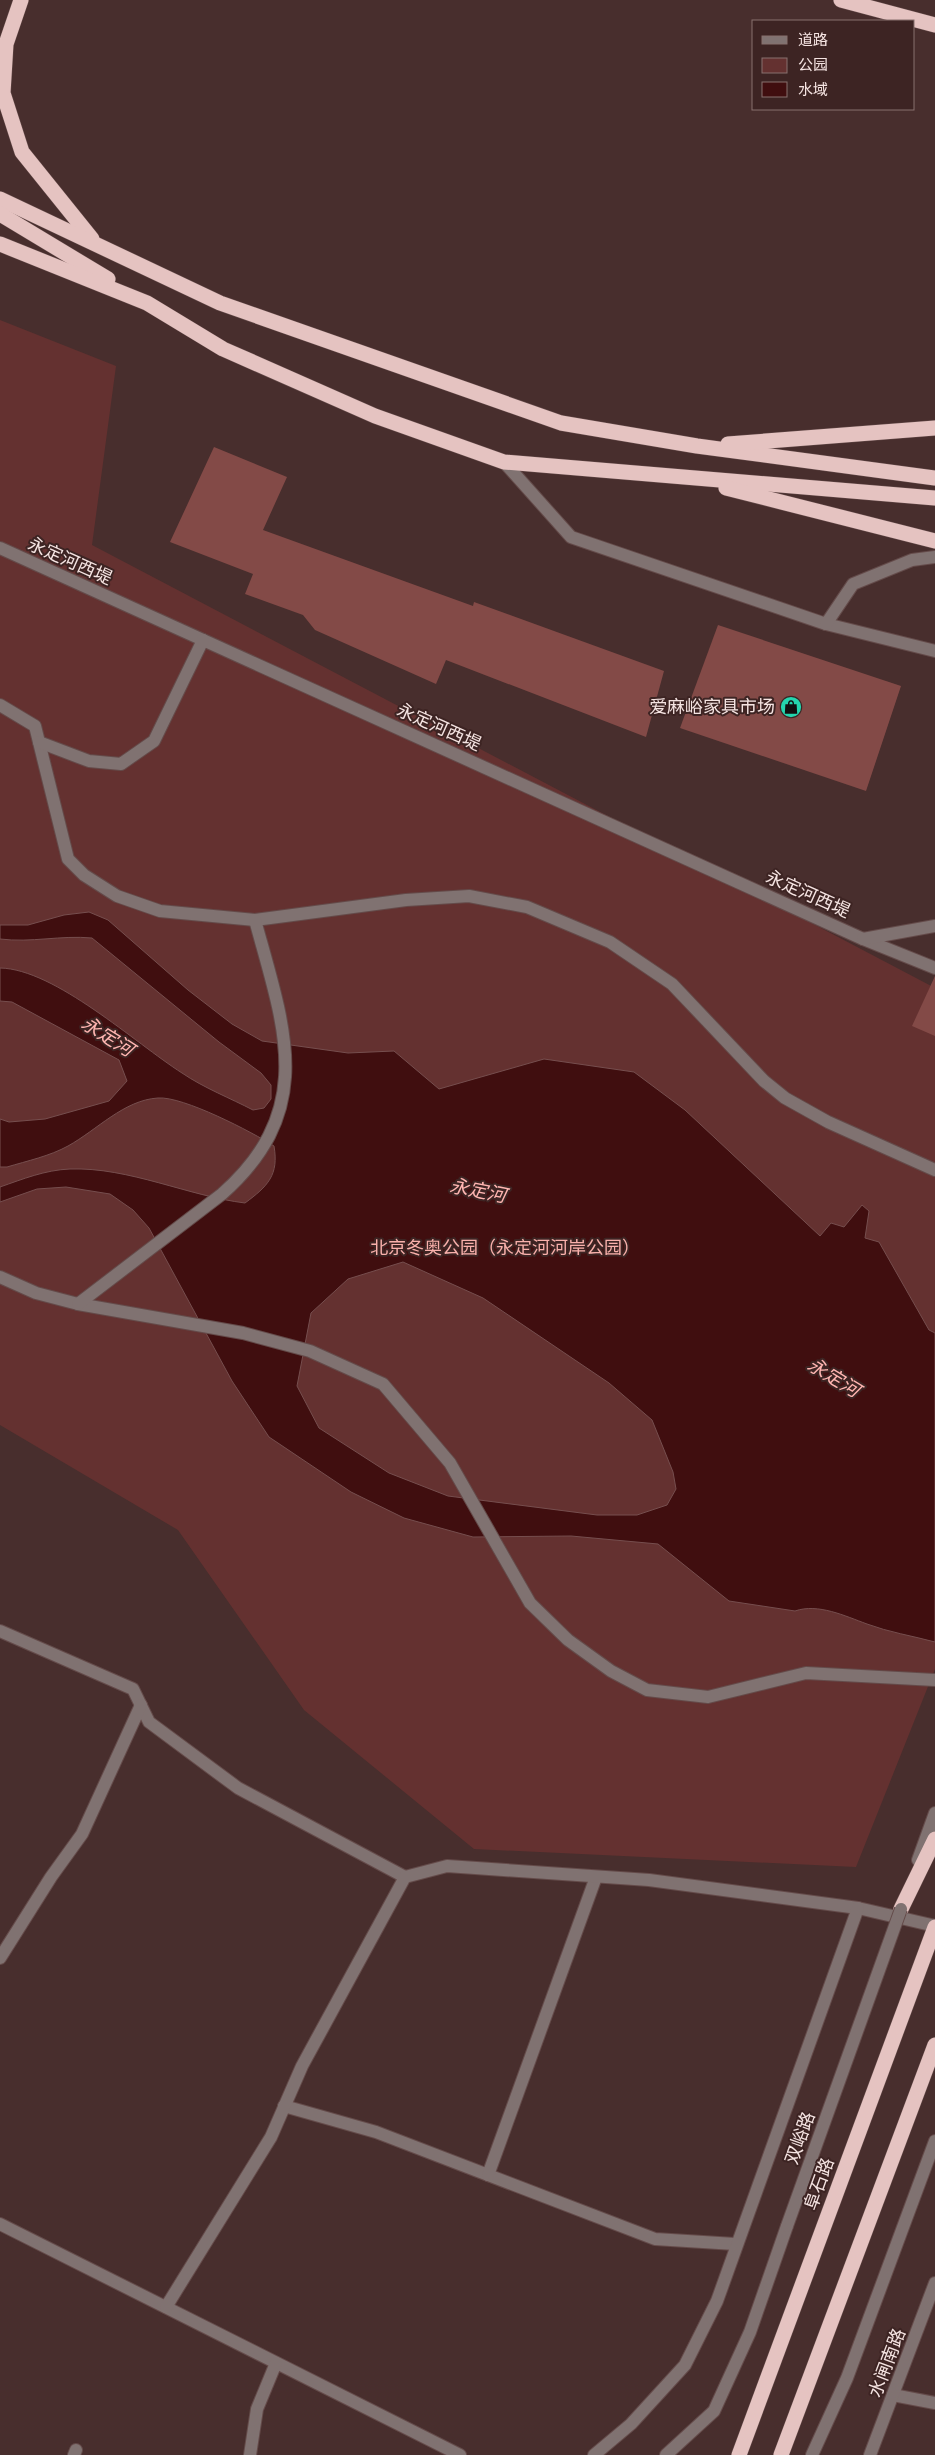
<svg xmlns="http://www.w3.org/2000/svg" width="935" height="2455" font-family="'Asap Condensed','Noto Sans SC',sans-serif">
	<rect width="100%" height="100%" fill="#482e2d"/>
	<!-- green -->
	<path fill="#643130" d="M 0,320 L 116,366 L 92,545 L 935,988 L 935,1669 L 856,1867 L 474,1849 L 304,1710 L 178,1530 L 0,1425 Z"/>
	<!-- water -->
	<path fill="#400e0f" stroke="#764e4e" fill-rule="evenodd" d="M 89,912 L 108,920 L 188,990 L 232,1024 L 262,1041 L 348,1053 L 394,1051 L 439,1089 L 544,1059 L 634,1072 L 685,1110 L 820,1236 L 831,1223 L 844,1227 L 862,1205 L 869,1211 L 865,1238 L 879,1242 L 929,1330 L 935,1333 L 935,1642 C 913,1636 888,1632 867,1624 C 845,1616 818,1603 795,1611 L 729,1601 L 658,1544 L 571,1536 L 473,1537 L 404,1518 L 351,1492 L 269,1437 L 232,1381 L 149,1228 L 133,1210 L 110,1194 L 66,1187 L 37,1189 L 0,1202 L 0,1187 C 23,1179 45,1170 70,1169 C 129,1167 188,1196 245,1203 C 268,1186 279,1175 274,1146 C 252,1132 183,1096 158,1098 C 124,1100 97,1130 68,1146 C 50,1156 27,1161 7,1167 L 0,1167 L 0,1119 L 9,1122 L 45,1119 L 109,1101 L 127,1081 L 119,1060 L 12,1002 L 0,1001 L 0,968 C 55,969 135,1043 182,1073 C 204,1088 230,1098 253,1110 L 264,1108 L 271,1099 L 271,1085 L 261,1073 L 219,1042 L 92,938 C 61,935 31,943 0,939 L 0,925 L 28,925 L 64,915 ZM 403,1262 L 483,1298 L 609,1383 L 652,1420 L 673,1472 L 676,1489 L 667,1505 L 637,1515 L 597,1515 L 448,1496 L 389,1473 L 319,1428 L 297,1386 L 311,1313 L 348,1279 Z"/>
	<!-- building -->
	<g fill="#834a47">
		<path d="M 214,447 L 287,477 L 263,530 L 473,606 L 474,602 L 664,671 L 646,737 L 446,660 L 436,684 L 315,630 L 303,615 L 245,594 L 253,574 L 170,542 Z"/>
		<path d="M 718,625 L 901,686 L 866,791 L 680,728 Z"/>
		<path d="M 935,976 L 935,1036 L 912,1026 Z"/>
	</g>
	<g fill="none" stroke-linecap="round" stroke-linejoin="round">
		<!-- minor casing -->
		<g stroke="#644b4a" stroke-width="14">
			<g id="minor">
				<path d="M 504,462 L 571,537 L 826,624 L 935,651"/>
				<path d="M 0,548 L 863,939 L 935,968"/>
				<path d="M 826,624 L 853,584 L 912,560 L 935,557"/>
				<path d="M 0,705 L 35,726 L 68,859 L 84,875 L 117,896 L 160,911 L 255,920 L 406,900 L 469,896 L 527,907 L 610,942 L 672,984 L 764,1081 L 785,1098 L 828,1122 L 935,1170"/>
				<path d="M 39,742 L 89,761 L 121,764 L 154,741 L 203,640"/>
				<path d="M 863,939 L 935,926"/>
				<path d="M 0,1277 L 36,1293 L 78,1304 L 243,1333 L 310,1351 L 383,1384 L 450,1463 L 530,1603 L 568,1640 L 611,1671 L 647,1690 L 708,1697 L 806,1673 L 935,1680"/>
				<path d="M 78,1304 L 222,1194 C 318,1109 284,1027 255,920"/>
				<path d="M 0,1631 L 133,1689 L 149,1722 L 238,1788 L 405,1877"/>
				<path d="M 918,1860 L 935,1813"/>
				<path d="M 0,1958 L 51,1877 L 82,1834 L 141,1705"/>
				<path d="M 284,2106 L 376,2132 L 655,2239 L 735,2244"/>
				<path d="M 488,2175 L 596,1877"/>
				<path d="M 0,2224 L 460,2455"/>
				<path d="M 166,2307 L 271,2137 L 302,2066 L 405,1877 L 447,1866 L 649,1880 L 858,1908 L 935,1926"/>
				<path d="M 893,2395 L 935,2403"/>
				<path d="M 74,2455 L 76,2450"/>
				<path d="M 250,2455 L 257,2409 L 276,2363"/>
				<path d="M 594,2455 L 631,2424 L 685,2365 L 717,2301 L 858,1908"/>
				<path d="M 666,2455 L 714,2411 L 750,2332 L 787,2226"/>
				<path d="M 812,2455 L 847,2378 L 935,2141"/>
				<path d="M 870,2455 L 935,2283"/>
			</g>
		</g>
		<!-- highway casing -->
		<g stroke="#644b4a" stroke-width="16">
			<g id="highway">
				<path d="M 21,0 L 6,44 L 3,93 L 22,152 L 92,239"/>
				<path d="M 841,0 L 935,25"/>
				<path d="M 0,199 L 220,303 L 561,423 L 697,446 L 935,478"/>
				<path d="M 0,214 L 108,279"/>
				<path d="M 0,244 L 147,303 L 223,349 L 375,416 L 504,462 L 935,498"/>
				<path d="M 728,444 L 935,428"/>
				<path d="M 726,488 L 935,541"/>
				<path d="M 901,1909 L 935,1839"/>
				<path d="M 739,2455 L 935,1927"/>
				<path d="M 781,2455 L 935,2045"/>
			</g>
		</g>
		<!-- minor -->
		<use href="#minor" stroke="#807271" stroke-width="12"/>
		<!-- highway -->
		<use href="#highway" stroke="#e5c3c1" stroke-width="15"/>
		<!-- minor-bridge casing -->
		<g stroke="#644b4a" stroke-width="14" stroke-linecap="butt">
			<path id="minor-bridge" d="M 787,2226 L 901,1909"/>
		</g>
		<!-- minor-bridge -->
		<use href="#minor-bridge" stroke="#807271" stroke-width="12"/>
	</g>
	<!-- icons -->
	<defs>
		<g id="shop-disc" transform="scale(1.125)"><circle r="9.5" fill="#24d5ae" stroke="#3d2423"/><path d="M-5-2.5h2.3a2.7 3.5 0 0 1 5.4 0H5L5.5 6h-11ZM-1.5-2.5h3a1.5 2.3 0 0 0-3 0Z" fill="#111"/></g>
	</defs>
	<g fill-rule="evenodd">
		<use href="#shop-disc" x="791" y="707"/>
	</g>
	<g text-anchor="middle" stroke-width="4" stroke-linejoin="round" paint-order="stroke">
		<!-- street labels -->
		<g font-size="18" fill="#f5e4e2" stroke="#3d2423">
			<text transform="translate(70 561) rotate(24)" y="6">永定河西堤</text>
			<text transform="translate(439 727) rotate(24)" y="6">永定河西堤</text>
			<text transform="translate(808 894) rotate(24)" y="6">永定河西堤</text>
			<text transform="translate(800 2138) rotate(-70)" y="6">双峪路</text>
			<text transform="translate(819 2184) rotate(-70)" y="6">阜石路</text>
			<text transform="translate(887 2363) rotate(-69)" y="6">水闸南路</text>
		</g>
		<!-- poi labels -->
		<g font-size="18" fill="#f5e4e2" stroke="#3d2423" text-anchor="end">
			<text x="775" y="713">爱麻峪家具市场</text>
		</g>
		<!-- park labels -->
		<g font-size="18" fill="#f9b0ab" stroke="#3d2423">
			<text x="505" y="1254">北京冬奥公园（永定河河岸公园）</text>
		</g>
		<!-- water labels -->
		<g font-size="19" font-style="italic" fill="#ffb5b1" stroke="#3d2423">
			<text transform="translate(108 1036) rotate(32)" y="7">永定河</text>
			<text transform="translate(478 1190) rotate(11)" y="7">永定河</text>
			<text transform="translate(834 1377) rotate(31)" y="7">永定河</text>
		</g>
	</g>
	<!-- legend -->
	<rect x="752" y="20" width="162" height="90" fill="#3d2423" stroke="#87716f"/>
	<rect x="762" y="36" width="25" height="8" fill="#807271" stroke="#87716f"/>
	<text x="798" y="45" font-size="15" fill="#f5e4e2">道路</text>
	<rect x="762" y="58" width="25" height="15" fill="#643130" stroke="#87716f"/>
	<text x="798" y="70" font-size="15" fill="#f5e4e2">公园</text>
	<rect x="762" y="82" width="25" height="15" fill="#400e0f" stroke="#87716f"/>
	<text x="798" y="95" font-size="15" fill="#f5e4e2">水域</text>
</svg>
